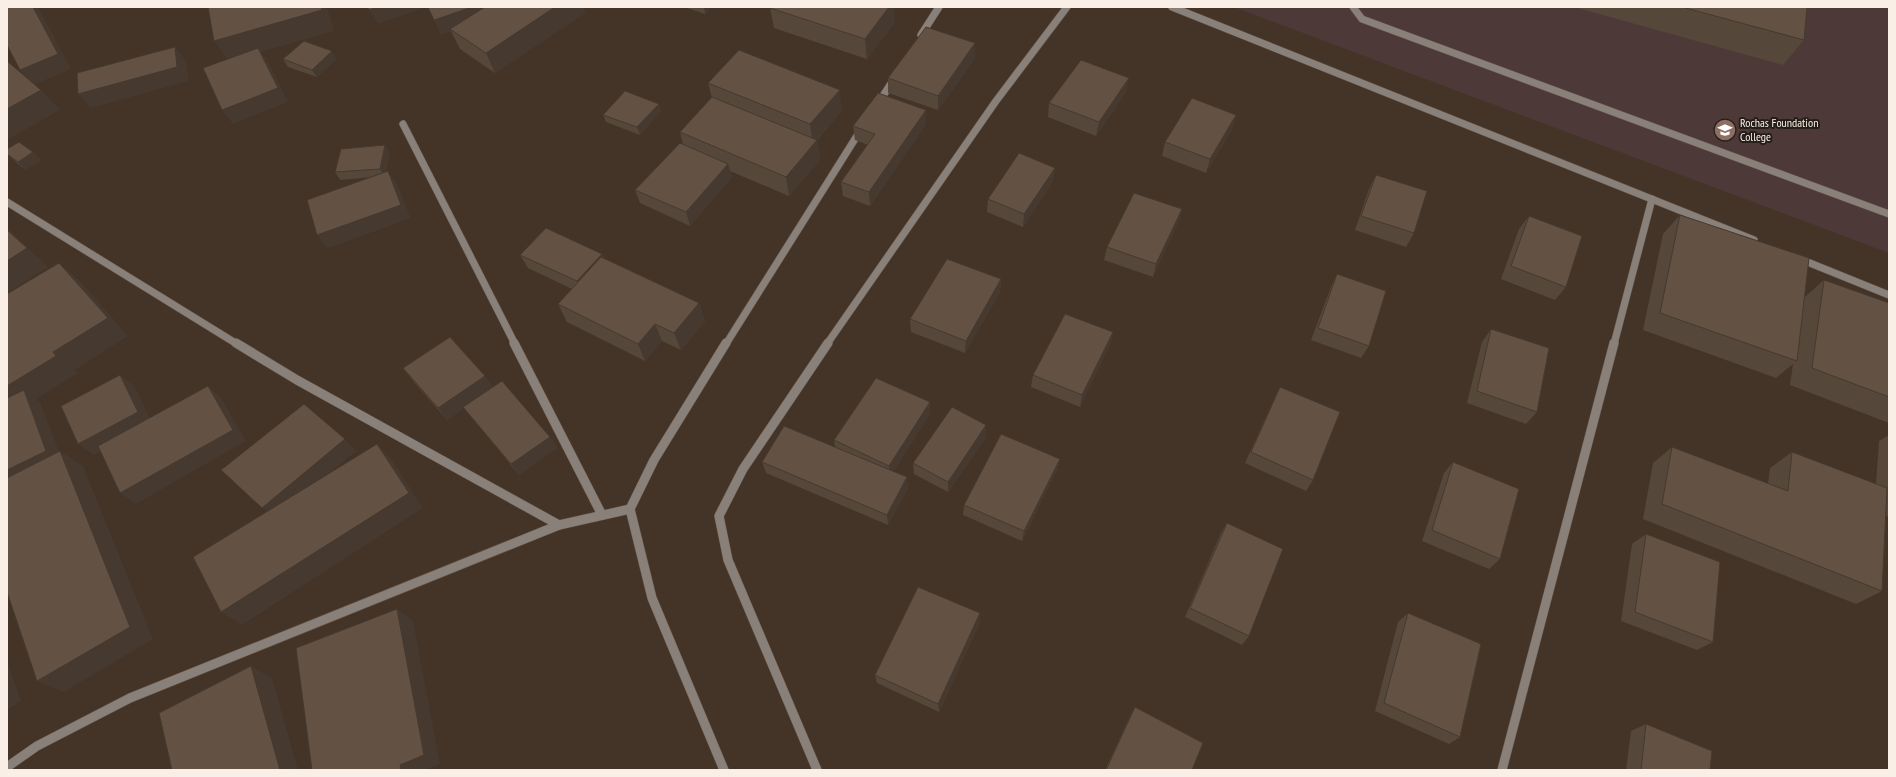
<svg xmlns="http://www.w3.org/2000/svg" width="1896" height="777" font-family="'PT Sans Narrow',sans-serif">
	<rect width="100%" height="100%" fill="#443427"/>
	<!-- education -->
	<path fill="#4e3939" d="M 1234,7 L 1889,7 L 1889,253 Z"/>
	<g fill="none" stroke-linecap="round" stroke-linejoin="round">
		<!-- lane-far1 casing -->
		<g stroke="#615246" stroke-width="8">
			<g id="lane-far1">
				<path d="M 1353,7 L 1362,19 L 1889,214"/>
				<path d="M 403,124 L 515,344"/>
			</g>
		</g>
		<!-- lane casing -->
		<g stroke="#615246" stroke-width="10">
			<path id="lane" d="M 514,343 L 602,515"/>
		</g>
		<!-- street-far1 casing -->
		<g stroke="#615246" stroke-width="8">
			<g id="street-far1">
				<path d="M 1172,7 L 1754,240"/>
				<path d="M 921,35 L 939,7"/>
				<path d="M 877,105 L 894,79"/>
				<path d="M 7,202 L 237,344"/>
				<path d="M 1800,259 L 1889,295"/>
				<path d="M 726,344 L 860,131"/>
				<path d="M 827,344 L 996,101 L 1067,7"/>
				<path d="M 1614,344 L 1652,199"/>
			</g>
		</g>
		<!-- street casing -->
		<g stroke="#615246" stroke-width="10">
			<g id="street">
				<path d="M 236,343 L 297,380 L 559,525"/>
				<path d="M 7,767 L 37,746 L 130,698 L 559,525 L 630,509"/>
				<path d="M 724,770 L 652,598 L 630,509 L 654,460 L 726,343"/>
				<path d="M 817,770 L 728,560 L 719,516 L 743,469 L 828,343"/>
				<path d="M 1502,770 L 1614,343"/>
			</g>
		</g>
		<!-- lane-far1 -->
		<use href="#lane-far1" stroke="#89807a" stroke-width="7"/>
		<!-- lane -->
		<use href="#lane" stroke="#89807a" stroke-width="9"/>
		<!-- street-far1 -->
		<use href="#street-far1" stroke="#89807a" stroke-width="7"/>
		<!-- street -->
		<use href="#street" stroke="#89807a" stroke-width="9"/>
	</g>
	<!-- wall -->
	<g fill="#55473a">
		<path d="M 428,7 L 583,7 L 585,13 L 495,73 L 460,49 L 451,31 L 441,34 Z"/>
		<path d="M 684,7 L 711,7 L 705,14 Z"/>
		<path d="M 1574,7 L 1807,7 L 1804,40 L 1783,65 Z"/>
		<path d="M 770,8 L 895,22 L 867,59 L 774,28 Z"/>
		<path d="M 975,43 L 975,58 L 938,110 L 888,93 L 888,78 Z"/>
		<path d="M 283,59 L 337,59 L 317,77 L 288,67 Z"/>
		<path d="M 708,83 L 842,110 L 817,140 L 820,160 L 789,196 L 730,171 L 732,177 L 690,226 L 640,203 L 635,190 L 683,144 L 680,132 L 712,98 Z"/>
		<path d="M 1126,92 L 1096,136 L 1048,117 L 1049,103 Z"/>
		<path d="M 926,110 L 926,124 L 870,206 L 843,196 L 841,182 L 868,145 L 855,140 L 853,126 Z"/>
		<path d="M 661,111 L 640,135 L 606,122 L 603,115 Z"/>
		<path d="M 1236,115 L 1232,129 L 1206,173 L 1162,156 L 1165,142 Z"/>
		<path d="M 385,145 L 390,153 L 385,173 L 397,185 L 410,218 L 327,248 L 373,177 L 340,180 L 335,172 Z"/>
		<path d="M 7,149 L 33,152 L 41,160 L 25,170 L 7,154 Z"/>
		<path d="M 1055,168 L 1053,181 L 1023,227 L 987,212 L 988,199 Z"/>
		<path d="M 1376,175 L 1414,233 L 1406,247 L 1355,230 L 1369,189 Z"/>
		<path d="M 1182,209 L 1178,222 L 1153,277 L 1104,260 L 1107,247 Z"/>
		<path d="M 1680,215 L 1805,297 L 1824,280 L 1889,303 L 1889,423 L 1790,385 L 1793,364 L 1776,378 L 1643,330 L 1663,234 Z"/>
		<path d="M 1529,216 L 1566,287 L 1555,300 L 1501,279 L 1519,229 Z"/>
		<path d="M 602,254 L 604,258 L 699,303 L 705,321 L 681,350 L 662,341 L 645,361 L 567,322 L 558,304 L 572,289 L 528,268 L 520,255 Z"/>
		<path d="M 1337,274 L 1369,346 L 1361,358 L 1311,340 L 1331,287 Z"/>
		<path d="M 1001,279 L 1000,292 L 965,353 L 911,332 L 910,319 Z"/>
		<path d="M 1491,329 L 1537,412 L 1526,424 L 1467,403 L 1482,342 Z"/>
		<path d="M 1113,332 L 1110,344 L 1080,407 L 1031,387 L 1033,375 Z"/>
		<path d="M 403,368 L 493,387 L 550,437 L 557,448 L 519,475 L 472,418 L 464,408 L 447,420 L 413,381 Z"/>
		<path d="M 1280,387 L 1313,480 L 1306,491 L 1245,463 L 1274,399 Z"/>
		<path d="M 930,414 L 893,472 L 908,488 L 888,525 L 766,473 L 762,462 L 835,447 L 834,440 Z"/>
		<path d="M 1889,435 L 1889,517 L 1886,516 L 1882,591 L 1856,604 L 1643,519 L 1653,463 L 1672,447 L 1768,484 L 1770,468 L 1792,452 L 1876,484 L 1879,441 Z"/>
		<path d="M 986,437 L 948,492 L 914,474 L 913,463 Z"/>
		<path d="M 1060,459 L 1057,470 L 1022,541 L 963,515 L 964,505 Z"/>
		<path d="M 1453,462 L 1500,559 L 1489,569 L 1422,541 L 1444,473 Z"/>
		<path d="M 1227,523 L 1249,636 L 1242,645 L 1185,617 L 1221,533 Z"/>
		<path d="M 1646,534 L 1713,642 L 1697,650 L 1621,621 L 1632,544 Z"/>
		<path d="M 980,613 L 980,622 L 939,712 L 877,683 L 875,675 Z"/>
		<path d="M 1408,613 L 1460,737 L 1449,744 L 1375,711 L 1398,622 Z"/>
		<path d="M 1135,707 L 1192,770 L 1105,770 L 1131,714 Z"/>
		<path d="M 1646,724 L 1710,770 L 1626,770 L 1631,731 Z"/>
	</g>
	<!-- shaded-wall -->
	<g fill="#453930">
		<path d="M 33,7 L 38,7 L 71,69 L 33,85 L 20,70 Z"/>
		<path d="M 321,7 L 327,7 L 334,31 L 261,52 L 268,62 L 288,102 L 233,124 L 222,110 L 229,61 L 214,41 Z"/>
		<path d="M 377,7 L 420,7 L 421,9 L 378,24 L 369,10 Z"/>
		<path d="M 472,7 L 496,7 L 450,29 L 451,31 L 441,34 L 434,20 Z"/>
		<path d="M 555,7 L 583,7 L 585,13 L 495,73 L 486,53 Z"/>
		<path d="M 704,7 L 711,7 L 705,14 Z"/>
		<path d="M 889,7 L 894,7 L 895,22 L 867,59 L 865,39 Z"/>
		<path d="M 975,43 L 975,58 L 938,110 L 938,96 Z"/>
		<path d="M 175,47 L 186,61 L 189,81 L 91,108 L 78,94 Z"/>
		<path d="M 332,51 L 337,59 L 317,77 L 312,70 Z"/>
		<path d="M 1129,78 L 1126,92 L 1096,136 L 1099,122 Z"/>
		<path d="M 41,90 L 60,110 L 7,140 L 7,109 Z"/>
		<path d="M 840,90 L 842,110 L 813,144 L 810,124 Z"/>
		<path d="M 659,104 L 661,111 L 640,135 L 637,127 Z"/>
		<path d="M 926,110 L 926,124 L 870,206 L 869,192 Z"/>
		<path d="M 1236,115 L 1232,129 L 1206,173 L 1210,159 Z"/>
		<path d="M 817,140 L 820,160 L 789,196 L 786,177 Z"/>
		<path d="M 385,145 L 390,153 L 384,176 L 380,169 Z"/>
		<path d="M 33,152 L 41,160 L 25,170 L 18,162 Z"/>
		<path d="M 728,164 L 732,177 L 690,226 L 686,212 Z"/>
		<path d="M 1055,168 L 1053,181 L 1023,227 L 1024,214 Z"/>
		<path d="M 388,171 L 397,185 L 410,218 L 327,248 L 317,235 Z"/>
		<path d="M 1182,209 L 1178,222 L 1153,277 L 1156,264 Z"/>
		<path d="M 7,228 L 48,267 L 7,293 Z"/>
		<path d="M 602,254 L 608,267 L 583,294 L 577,281 Z"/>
		<path d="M 59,263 L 80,281 L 128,336 L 75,370 L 78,373 L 36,399 L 40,402 L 63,462 L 7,486 L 7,470 L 22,408 L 7,398 L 7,386 L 53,352 Z"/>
		<path d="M 1001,279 L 1000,292 L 965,353 L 966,341 Z"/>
		<path d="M 699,303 L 705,321 L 681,350 L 674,333 Z"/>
		<path d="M 655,324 L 662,341 L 645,361 L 638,344 Z"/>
		<path d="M 1113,332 L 1110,344 L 1080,407 L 1082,395 Z"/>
		<path d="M 120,375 L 135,387 L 152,423 L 94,455 L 78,444 Z"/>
		<path d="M 485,376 L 494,388 L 447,420 L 438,408 Z"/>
		<path d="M 208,386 L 221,398 L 246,441 L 136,504 L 120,493 Z"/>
		<path d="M 930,402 L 930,414 L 890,477 L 889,466 Z"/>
		<path d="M 986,425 L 986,437 L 948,492 L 948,482 Z"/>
		<path d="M 550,437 L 557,448 L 519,475 L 511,464 Z"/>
		<path d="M 345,439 L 356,451 L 275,518 L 262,508 Z"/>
		<path d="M 377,444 L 392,460 L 423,508 L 242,625 L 221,612 Z"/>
		<path d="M 60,451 L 83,466 L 153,639 L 64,692 L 37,681 Z"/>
		<path d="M 1060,459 L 1057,470 L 1022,541 L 1024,531 Z"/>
		<path d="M 907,477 L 908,488 L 888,525 L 887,515 Z"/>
		<path d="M 397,609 L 413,621 L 440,764 L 425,770 L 401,770 L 400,765 Z"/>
		<path d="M 980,613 L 980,622 L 939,712 L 938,704 Z"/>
		<path d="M 7,660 L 21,701 L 7,710 Z"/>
		<path d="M 251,666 L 272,678 L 298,770 L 280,770 Z"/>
	</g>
	<!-- building -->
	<g fill="#635244" stroke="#453930">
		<path d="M 7,7 L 33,7 L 58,54 L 20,70 L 7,45 Z"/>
		<path d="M 208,7 L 321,7 L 322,10 L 214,41 Z"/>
		<path d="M 368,7 L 377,7 L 369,10 Z"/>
		<path d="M 428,7 L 472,7 L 434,20 Z"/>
		<path d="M 485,7 L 555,7 L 486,53 L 450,29 Z"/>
		<path d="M 771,7 L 889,7 L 865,39 L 770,8 Z"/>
		<path d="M 1682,7 L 1807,7 L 1804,40 Z"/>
		<path d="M 926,27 L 975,43 L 938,96 L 888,78 Z"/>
		<path d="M 304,41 L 332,51 L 312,70 L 283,59 Z"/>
		<path d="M 175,47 L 177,67 L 78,94 L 77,73 Z"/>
		<path d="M 258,48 L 278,88 L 222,110 L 203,68 Z"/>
		<path d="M 739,50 L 840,90 L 810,124 L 708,83 Z"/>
		<path d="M 1081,60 L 1129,78 L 1099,122 L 1049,103 Z"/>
		<path d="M 7,61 L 41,90 L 7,109 Z"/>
		<path d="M 625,91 L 659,104 L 637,127 L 603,115 Z"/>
		<path d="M 878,93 L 926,110 L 869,192 L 841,182 L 875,134 L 853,126 Z"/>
		<path d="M 712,97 L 817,140 L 786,177 L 680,132 Z"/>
		<path d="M 1192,98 L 1236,115 L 1210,159 L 1165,142 Z"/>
		<path d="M 19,142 L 33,152 L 18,162 L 7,154 L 7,149 Z"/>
		<path d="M 680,143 L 728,164 L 686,212 L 635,190 Z"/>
		<path d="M 385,145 L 380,169 L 335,172 L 341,149 Z"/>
		<path d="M 1019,153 L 1055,168 L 1024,214 L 988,199 Z"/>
		<path d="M 388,171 L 401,205 L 317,235 L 307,200 Z"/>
		<path d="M 1376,175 L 1427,191 L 1414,233 L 1361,216 Z"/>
		<path d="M 1134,193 L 1182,209 L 1156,264 L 1107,247 Z"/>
		<path d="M 1680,215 L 1809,258 L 1797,361 L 1660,313 Z"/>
		<path d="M 1529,216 L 1582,236 L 1566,287 L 1511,266 Z"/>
		<path d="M 546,228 L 602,254 L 577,281 L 520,255 Z"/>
		<path d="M 7,230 L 27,248 L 7,261 Z"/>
		<path d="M 601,257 L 699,303 L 674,333 L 655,324 L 638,344 L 558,304 Z"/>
		<path d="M 947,259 L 1001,279 L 966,341 L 910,319 Z"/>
		<path d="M 59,263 L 108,318 L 53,352 L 56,356 L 7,386 L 7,294 Z"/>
		<path d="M 1337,274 L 1386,291 L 1369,346 L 1318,328 Z"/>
		<path d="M 1824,280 L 1889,303 L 1889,397 L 1812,368 Z"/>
		<path d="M 1065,314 L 1113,332 L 1082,395 L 1033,375 Z"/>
		<path d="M 1491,329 L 1549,348 L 1537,412 L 1477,391 Z"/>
		<path d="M 450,337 L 485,376 L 438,408 L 403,368 Z"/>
		<path d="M 120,375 L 138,412 L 78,444 L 61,406 Z"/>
		<path d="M 876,378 L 930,402 L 889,466 L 834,440 Z"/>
		<path d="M 502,381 L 550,437 L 511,464 L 463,407 Z"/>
		<path d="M 208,386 L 233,430 L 120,493 L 98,446 Z"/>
		<path d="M 1280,387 L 1340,412 L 1313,480 L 1251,452 Z"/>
		<path d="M 24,390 L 46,451 L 7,470 L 7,398 Z"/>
		<path d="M 304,404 L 345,439 L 262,508 L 221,470 Z"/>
		<path d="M 952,407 L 986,425 L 948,482 L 913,463 Z"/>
		<path d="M 784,426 L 907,477 L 887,515 L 762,462 Z"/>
		<path d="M 1001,434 L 1060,459 L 1024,531 L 964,505 Z"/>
		<path d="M 377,444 L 409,493 L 221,612 L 193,557 Z"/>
		<path d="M 1672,447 L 1788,491 L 1792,452 L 1887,488 L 1882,591 L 1662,504 Z"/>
		<path d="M 60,451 L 130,627 L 37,681 L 7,592 L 7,478 Z"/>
		<path d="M 1453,462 L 1519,489 L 1500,559 L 1432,530 Z"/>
		<path d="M 1227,523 L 1283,549 L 1249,636 L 1190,608 Z"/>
		<path d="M 1646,534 L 1720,562 L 1713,642 L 1635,612 Z"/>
		<path d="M 918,587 L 980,613 L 938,704 L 875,675 Z"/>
		<path d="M 397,609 L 424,755 L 400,765 L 401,770 L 312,770 L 296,648 Z"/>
		<path d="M 1408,613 L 1481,644 L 1460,737 L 1384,703 Z"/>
		<path d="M 251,666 L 280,770 L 172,770 L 159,713 Z"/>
		<path d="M 1135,707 L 1203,743 L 1192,770 L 1106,770 Z"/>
		<path d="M 1646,724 L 1712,751 L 1710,770 L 1641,770 Z"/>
	</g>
	<!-- icons -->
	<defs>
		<g id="university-disc" transform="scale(1.15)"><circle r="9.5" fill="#8d6e63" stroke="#251e18"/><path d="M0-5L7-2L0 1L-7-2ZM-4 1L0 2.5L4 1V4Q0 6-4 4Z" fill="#fff"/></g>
	</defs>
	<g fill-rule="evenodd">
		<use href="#university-disc" x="1725" y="130"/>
	</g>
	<g text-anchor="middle" stroke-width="4" stroke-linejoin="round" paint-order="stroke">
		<!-- poi labels -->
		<g font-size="12" fill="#f9efe7" stroke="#251e18" text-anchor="start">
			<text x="1740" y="127">Rochas Foundation<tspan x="1740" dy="14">College</tspan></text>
		</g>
	</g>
	<!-- border -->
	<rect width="1896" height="777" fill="none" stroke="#f9efe7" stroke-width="16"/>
</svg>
